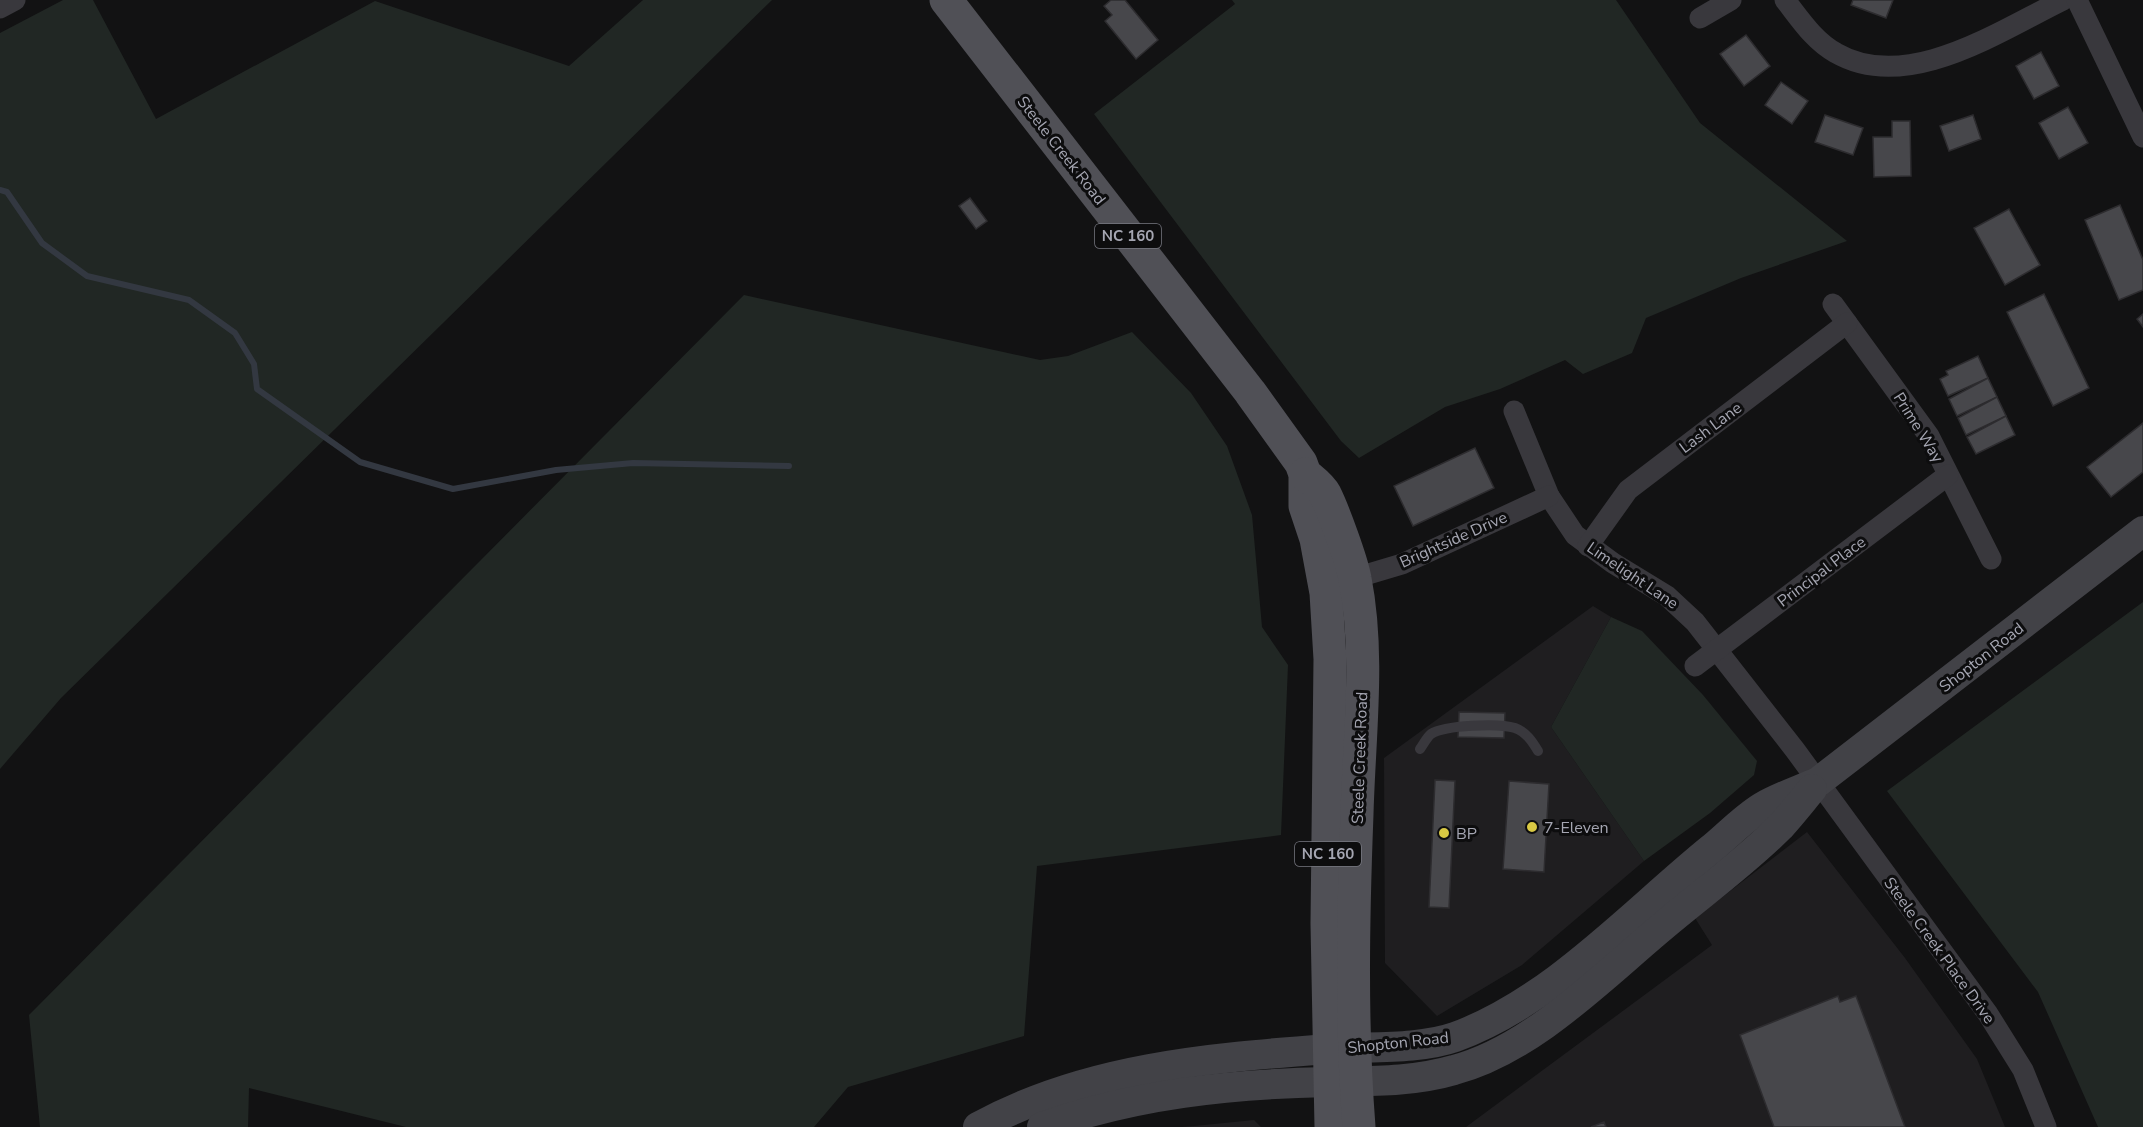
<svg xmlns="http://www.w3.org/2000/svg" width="2143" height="1127" font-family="'Nunito Sans',sans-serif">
	<rect width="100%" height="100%" fill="#121213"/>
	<!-- built -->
	<g fill="#1f1e20">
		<path d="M 1593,606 L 1611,617 L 1551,727 L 1644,861 L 1522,965 L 1437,1016 L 1385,963 L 1384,758 Z"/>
		<path d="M 1807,832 L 1905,958 L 1977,1059 L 2005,1127 L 1466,1127 L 1712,945 L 1695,918 Z"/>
		<path d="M 1254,1120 L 1261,1127 L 1181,1127 L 1194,1126 Z"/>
	</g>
	<!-- green -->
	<g fill="#212724">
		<path d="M 63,0 L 93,0 L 156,119 L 375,1 L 569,66 L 643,0 L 772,0 L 61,698 L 0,769 L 0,33 Z"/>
		<path d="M 1232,0 L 1616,0 L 1700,123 L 1847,241 L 1741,278 L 1646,318 L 1632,353 L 1583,374 L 1565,360 L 1500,389 L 1445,407 L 1359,458 L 1341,441 L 1094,114 L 1235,4 Z"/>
		<path d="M 744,295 L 1040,360 L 1068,356 L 1132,332 L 1191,393 L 1227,446 L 1252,515 L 1262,627 L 1288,665 L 1281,835 L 1037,866 L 1024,1036 L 848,1087 L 814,1127 L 406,1127 L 249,1088 L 248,1127 L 40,1127 L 29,1015 Z"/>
		<path d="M 2143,602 L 2143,1127 L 2098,1127 L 2038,992 L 1887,791 Z"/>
		<path d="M 1611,617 L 1642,631 L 1703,695 L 1757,761 L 1754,775 L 1710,813 L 1644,861 L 1551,727 Z"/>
	</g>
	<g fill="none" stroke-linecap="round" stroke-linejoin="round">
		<!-- stream -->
		<path stroke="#333841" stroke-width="6" d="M 0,190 L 7,192 L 42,243 L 87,276 L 189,300 L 235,333 L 254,364 L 257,389 L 360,462 L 453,489 L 556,470 L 633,463 L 789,466"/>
	</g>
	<!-- building -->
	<g fill="#47474b" stroke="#2d2c2f" stroke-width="1.5">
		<path d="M 1111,0 L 1125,0 L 1158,40 L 1136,59 L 1105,21 L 1112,15 L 1104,6 Z"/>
		<path d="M 1853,0 L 1893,0 L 1886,18 L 1851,5 Z"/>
		<path d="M 1746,35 L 1770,66 L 1744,86 L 1720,54 Z"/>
		<path d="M 2041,52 L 2059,86 L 2034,99 L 2016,66 Z"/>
		<path d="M 1781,82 L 1808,101 L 1792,124 L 1765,105 Z"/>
		<path d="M 2068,107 L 2088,143 L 2059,159 L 2039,123 Z"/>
		<path d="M 1825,115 L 1863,128 L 1853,155 L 1815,142 Z"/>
		<path d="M 1973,115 L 1981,139 L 1949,151 L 1940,126 Z"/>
		<path d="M 1892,121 L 1910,121 L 1911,176 L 1874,177 L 1873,137 L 1892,137 Z"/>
		<path d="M 970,198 L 987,221 L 976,229 L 959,206 Z"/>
		<path d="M 2120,205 L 2143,260 L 2143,290 L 2119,300 L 2085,220 Z"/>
		<path d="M 2009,209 L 2040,265 L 2005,285 L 1974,228 Z"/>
		<path d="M 2044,294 L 2089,388 L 2053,406 L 2007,312 Z"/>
		<path d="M 2143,314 L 2143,327 L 2137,319 Z"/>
		<path d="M 1978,356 L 1988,378 L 1948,396 L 1940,379 L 1948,375 L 1946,371 Z"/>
		<path d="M 1988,378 L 1997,397 L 1957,416 L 1949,399 Z"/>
		<path d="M 1997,397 L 2006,416 L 1966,435 L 1958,418 Z"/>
		<path d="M 2006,416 L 2015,435 L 1976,454 L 1967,437 Z"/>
		<path d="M 2143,423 L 2143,472 L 2111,497 L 2087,467 Z"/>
		<path d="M 1475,448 L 1494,488 L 1413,526 L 1394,486 Z"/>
		<path d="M 1459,712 L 1505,713 L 1504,738 L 1458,737 Z"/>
		<path d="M 1435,780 L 1455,781 L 1449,908 L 1429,907 Z"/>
		<path d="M 1509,781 L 1549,784 L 1544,872 L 1503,869 Z"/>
		<path d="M 1838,996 L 1840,1002 L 1856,996 L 1905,1127 L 1774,1127 L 1740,1035 Z"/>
		<path d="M 1604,1122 L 1606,1127 L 1591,1127 Z"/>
	</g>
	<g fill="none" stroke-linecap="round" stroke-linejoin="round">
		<!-- lane -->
		<path stroke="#39383d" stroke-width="10" d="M 1420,749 C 1423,745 1427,737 1431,734 C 1445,725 1499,723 1515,728 C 1526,732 1532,741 1538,751"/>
		<!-- street -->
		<g stroke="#39383d" stroke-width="21">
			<path d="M 1785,0 C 1800,19 1814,41 1836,53 C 1907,94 1999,31 2063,0"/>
			<path d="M 2077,0 L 2143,137"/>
			<path d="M 0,8 L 15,0"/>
			<path d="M 1700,18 L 1731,0"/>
			<path d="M 1833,304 L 1929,436 L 1991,559"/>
			<path d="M 1514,411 L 1549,496 L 1575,535 L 1613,563 L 1667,596 L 1695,622 L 1795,750 L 1988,1014 L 2023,1070 L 2046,1127"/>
			<path d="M 1588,546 L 1628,490 L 1847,323"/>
			<path d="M 1355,578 L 1402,564 L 1549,496"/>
			<path d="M 1695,666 L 1948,475"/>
		</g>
		<!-- secondary -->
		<g stroke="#424247" stroke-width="30">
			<path d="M 978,1127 C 1085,1068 1209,1058 1328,1049 C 1367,1046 1418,1050 1455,1037 C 1553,1001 1631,914 1711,849 C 1728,835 1744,818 1762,807 C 1779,797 1800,790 1818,782 L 2143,531"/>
			<path d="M 1042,1127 C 1135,1094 1230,1084 1328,1082 C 1370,1081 1413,1082 1454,1070 C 1531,1050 1602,977 1662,927 C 1701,894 1744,863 1780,827 C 1791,815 1802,801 1812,789"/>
		</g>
		<!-- primary -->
		<g stroke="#505056" stroke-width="33">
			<path d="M 946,0 L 1250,392 L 1301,463 L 1305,474 L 1305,506 L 1316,539 L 1326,593 L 1330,659 L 1327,924 L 1331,1127"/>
			<path d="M 1305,474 C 1312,480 1321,486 1325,494 C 1333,510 1352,561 1355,579 C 1370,655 1359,737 1357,814 C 1353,918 1351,1024 1359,1127"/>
		</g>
	</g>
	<!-- markers -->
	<g fill="#d9c944" stroke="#0d0d0e" stroke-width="2">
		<circle cx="1532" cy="827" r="6"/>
		<circle cx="1444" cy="833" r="6"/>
	</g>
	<g text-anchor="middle" stroke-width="6" stroke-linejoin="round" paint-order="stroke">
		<!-- shield labels -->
		<g fill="#0d0d0e" stroke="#777881" stroke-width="1.5">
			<rect x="1095" y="224" width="66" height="24" rx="4.5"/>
			<rect x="1295" y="842" width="66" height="24" rx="4.5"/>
		</g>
		<g font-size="15" font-weight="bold" fill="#a5a6b2">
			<text x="1128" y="241">NC 160</text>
			<text x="1328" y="859">NC 160</text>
		</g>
		<!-- street labels -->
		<g font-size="16" fill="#a5a6b2" stroke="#0d0d0e">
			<text transform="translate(1062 150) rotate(52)" y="6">Steele Creek Road</text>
			<text transform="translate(1710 427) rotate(-37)" y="6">Lash Lane</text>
			<text transform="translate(1919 427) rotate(58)" y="6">Prime Way</text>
			<text transform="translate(1453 539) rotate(-24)" y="6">Brightside Drive</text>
			<text transform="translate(1821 571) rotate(-37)" y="6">Principal Place</text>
			<text transform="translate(1633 575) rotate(34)" y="6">Limelight Lane</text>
			<text transform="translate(1981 657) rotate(-38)" y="6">Shopton Road</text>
			<text transform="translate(1359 758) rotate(-88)" y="6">Steele Creek Road</text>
			<text transform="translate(1940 950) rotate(54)" y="6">Steele Creek Place Drive</text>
			<text transform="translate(1398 1042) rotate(-6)" y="6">Shopton Road</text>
		</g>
		<!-- poi labels -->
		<g font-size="16" fill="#a5a6b2" stroke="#0d0d0e" text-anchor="start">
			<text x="1544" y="833">7-Eleven</text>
			<text x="1456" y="839">BP</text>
		</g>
	</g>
</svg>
